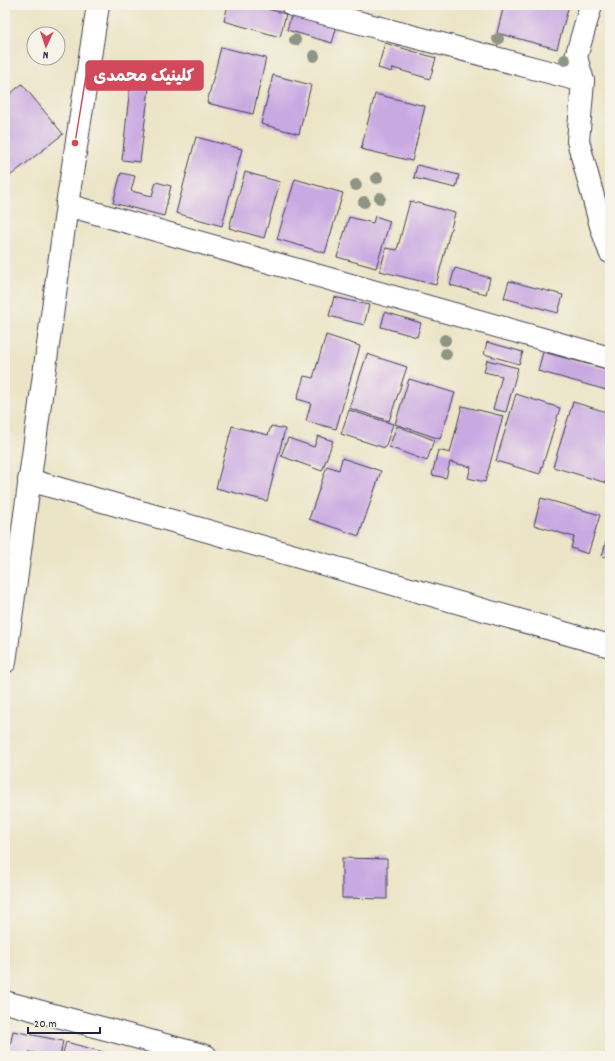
<svg xmlns="http://www.w3.org/2000/svg" width="615" height="1061" font-family="Dekko,'Playpen Sans Arabic',sans-serif">
	<rect width="100%" height="100%" fill="#f7f3e8"/>
	<filter id="ink" filterUnits="userSpaceOnUse"><feTurbulence type="fractalNoise" baseFrequency=".025" numOctaves="2"/><feDisplacementMap in="SourceGraphic" scale="8" xChannelSelector="R" yChannelSelector="G"/><feConvolveMatrix kernelMatrix="1 2 1 2 8 2 1 2 1" color-interpolation-filters="sRGB"/></filter>
	<filter id="wash" filterUnits="userSpaceOnUse"><feTurbulence type="fractalNoise" baseFrequency=".012" numOctaves="4" result="noise"/><feDisplacementMap in="SourceGraphic" scale="16" xChannelSelector="R" yChannelSelector="G"/><feGaussianBlur stdDeviation="0.9" result="paint"/><feColorMatrix in="noise" values="0 0 0 0 0 0 0 0 0 0 0 0 0 0 0 0 0 1.4 0 .05"/><feComposite in="paint" operator="in"/></filter>
	<g filter="url(#wash)">
		<rect width="100%" height="100%" fill="#ebe4c6"/>
		<g id="blocks">
			<!-- building -->
			<g fill="#c9a9e2">
				<path d="M 228,5 L 254,5 L 286,14 L 280,37 L 224,21 Z"/>
				<path d="M 504,5 L 569,5 L 557,49 L 497,33 Z"/>
				<path d="M 292,13 L 337,26 L 332,43 L 287,30 Z"/>
				<path d="M 385,43 L 436,58 L 430,79 L 393,68 L 392,72 L 378,68 Z"/>
				<path d="M 221,47 L 266,58 L 253,114 L 207,103 Z"/>
				<path d="M 273,75 L 311,85 L 299,134 L 261,124 Z"/>
				<path d="M 22,84 L 63,134 L 5,180 L 5,98 Z"/>
				<path d="M 130,86 L 149,88 L 140,162 L 122,160 Z"/>
				<path d="M 375,94 L 425,106 L 412,161 L 361,149 Z"/>
				<path d="M 196,137 L 242,149 L 222,226 L 176,213 Z"/>
				<path d="M 417,165 L 459,175 L 456,188 L 414,178 Z"/>
				<path d="M 245,172 L 280,182 L 264,238 L 229,228 Z"/>
				<path d="M 121,173 L 135,176 L 131,191 L 152,196 L 156,182 L 171,186 L 164,216 L 113,203 Z"/>
				<path d="M 295,179 L 343,193 L 325,253 L 277,239 Z"/>
				<path d="M 410,201 L 455,213 L 436,285 L 380,271 L 386,248 L 397,250 Z"/>
				<path d="M 375,216 L 390,221 L 376,268 L 337,257 L 349,217 L 373,223 Z"/>
				<path d="M 455,268 L 490,278 L 486,294 L 450,285 Z"/>
				<path d="M 509,281 L 563,295 L 558,313 L 504,298 Z"/>
				<path d="M 334,297 L 369,305 L 364,325 L 329,316 Z"/>
				<path d="M 385,312 L 421,323 L 417,337 L 381,327 Z"/>
				<path d="M 326,335 L 360,346 L 336,429 L 306,421 L 311,403 L 297,399 L 304,376 L 313,378 Z"/>
				<path d="M 487,342 L 523,352 L 519,364 L 484,354 Z"/>
				<path d="M 543,352 L 610,370 L 610,391 L 538,371 Z"/>
				<path d="M 367,354 L 407,367 L 389,421 L 349,408 Z"/>
				<path d="M 487,360 L 518,368 L 506,412 L 493,409 L 502,376 L 484,372 Z"/>
				<path d="M 409,379 L 455,393 L 440,439 L 395,424 Z"/>
				<path d="M 516,394 L 560,408 L 540,474 L 496,461 Z"/>
				<path d="M 573,402 L 610,413 L 610,484 L 553,467 Z"/>
				<path d="M 462,406 L 503,416 L 485,482 L 468,478 L 471,467 L 450,462 L 446,478 L 432,475 L 438,450 L 450,453 Z"/>
				<path d="M 349,410 L 393,424 L 385,448 L 341,434 Z"/>
				<path d="M 232,426 L 268,435 L 271,426 L 285,429 L 267,501 L 216,488 Z"/>
				<path d="M 397,426 L 434,440 L 427,461 L 389,447 Z"/>
				<path d="M 318,436 L 333,441 L 322,471 L 281,456 L 288,438 L 314,447 Z"/>
				<path d="M 342,458 L 381,471 L 359,536 L 309,519 L 327,466 L 339,470 Z"/>
				<path d="M 541,498 L 600,515 L 588,554 L 571,548 L 574,537 L 534,525 Z"/>
				<path d="M 610,529 L 610,558 L 602,556 Z"/>
				<path d="M 342,858 L 387,859 L 387,899 L 342,898 Z"/>
				<path d="M 13,1031 L 63,1041 L 60,1056 L 49,1056 L 29,1052 L 28,1056 L 8,1056 Z"/>
				<path d="M 66,1042 L 118,1056 L 62,1056 Z"/>
			</g>
		</g>
	</g>
	<g filter="url(#ink)">
		<use href="#blocks" fill-opacity="0" stroke="#403f50" stroke-width="1"/>
		<g fill="none" stroke-linecap="round" stroke-linejoin="round">
			<!-- minor casing -->
			<g stroke="#403f50" stroke-width="24">
				<g id="minor">
					<path d="M 292,5 L 583,81"/>
					<path d="M 591,5 L 576,57 L 583,81 L 578,141 L 601,226 L 610,252"/>
					<path d="M 67,205 L 610,358"/>
					<path d="M 29,480 L 610,646"/>
					<path d="M 5,662 L 67,205 L 98,5"/>
					<path d="M 5,1002 L 206,1056"/>
				</g>
			</g>
			<!-- minor -->
			<use href="#minor" stroke="#fff" stroke-width="22"/>
		</g>
		<!-- trees -->
		<g fill="#8f9585">
			<circle cx="498" cy="39" r="6"/>
			<circle cx="295" cy="40" r="6"/>
			<circle cx="314" cy="56" r="6"/>
			<circle cx="565" cy="60" r="6"/>
			<circle cx="377" cy="178" r="6"/>
			<circle cx="356" cy="185" r="6"/>
			<circle cx="380" cy="198" r="6"/>
			<circle cx="364" cy="202" r="6"/>
			<circle cx="445" cy="340" r="6"/>
			<circle cx="446" cy="354" r="6"/>
		</g>
	</g>
	<!-- callouts -->
	<path fill="none" stroke="#d1495b" stroke-width="1.5" d="M75 143L86 76"/>
	<circle fill="#d1495b" stroke="#f7f3e8" stroke-width="1.5" cx="75" cy="143" r="4"/>
	<rect fill="#d1495b" stroke="#d1495b" stroke-width="1.5" x="86" y="61" width="117" height="29" rx="4"/>
	<g font-size="17" text-anchor="middle" font-weight="bold" fill="#fff">
		<text x="144" y="81">کلینیک محمدی</text>
	</g>
	<!-- margin -->
	<rect width="615" height="1061" fill="none" stroke="#f7f3e8" stroke-width="20"/>
	<!-- north arrow -->
	<g transform="translate(46 46) rotate(183)"><circle r="19" fill="#f7f3e8" stroke="#a29fa3"/>
	<path d="M0-3L7 15L0 10L-7 15Z" fill="#d1495b"/>
	<text y="-6" font-size="11" font-weight="bold" text-anchor="middle" fill="#22223b">N</text>
	</g>
	<!-- scale -->
	<path d="M28 1027v6h72v-6" fill="none" stroke="#22223b" stroke-width="2"/>
	<text x="34" y="1027" font-size="12" fill="#22223b" stroke="#f7f3e8" stroke-width="3" paint-order="stroke">20 m</text>
</svg>
